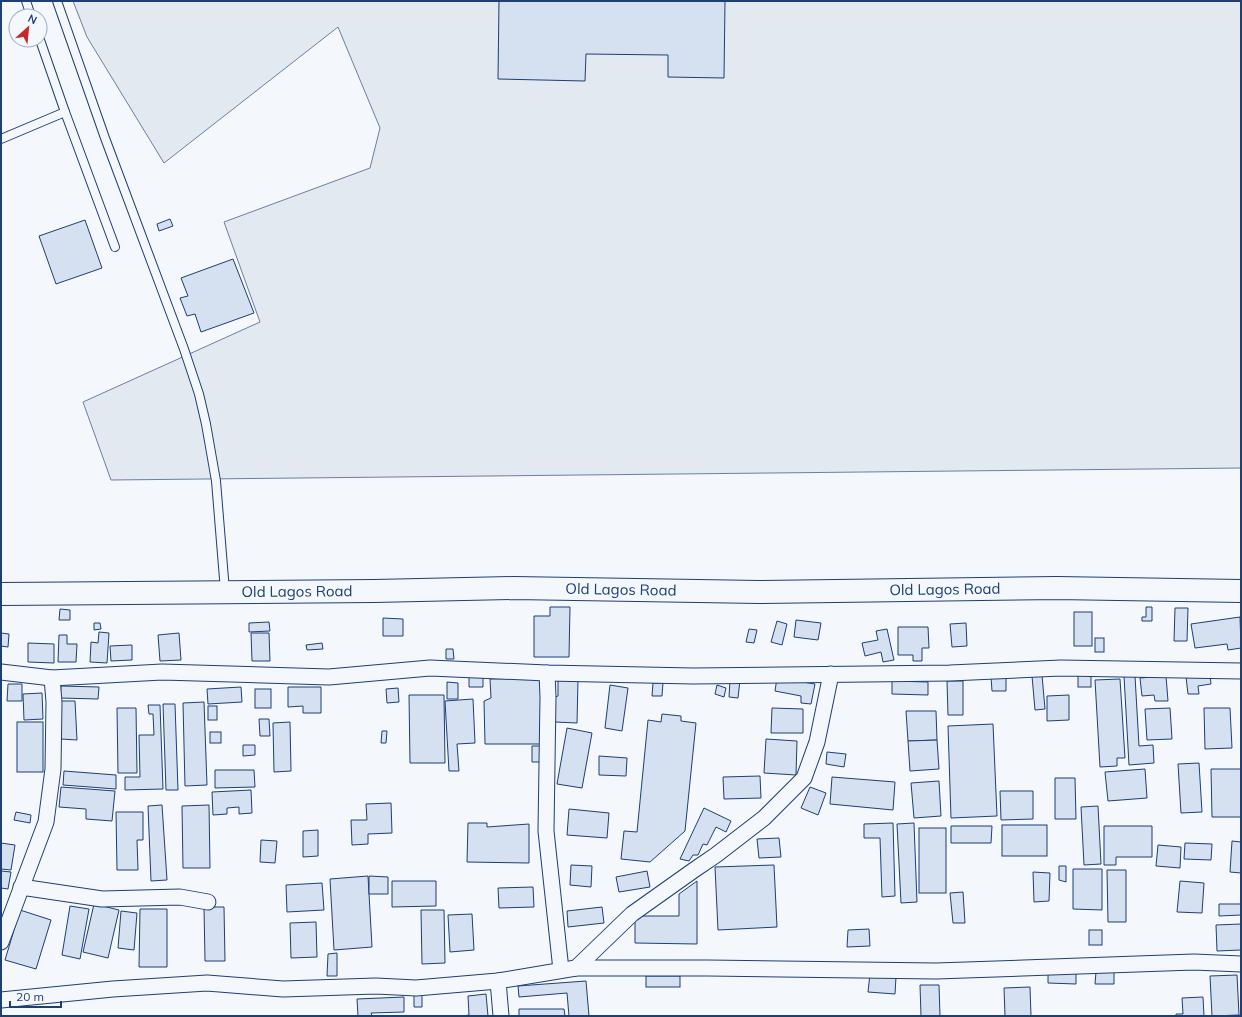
<svg xmlns="http://www.w3.org/2000/svg" width="1242" height="1017" font-family="Mulish,sans-serif">
	<rect width="100%" height="100%" fill="#f4f7fb"/>
	<!-- green -->
	<path fill="#e3e9f0" stroke="#687fa3" d="M 73,1 L 1241,1 L 1241,468 L 111,480 L 83,402 L 260,322 L 224,222 L 370,168 L 380,128 L 338,27 L 164,163 L 87,37 Z"/>
	<!-- building -->
	<g fill="#d5e0f0" stroke="#1d3f73">
		<path d="M 499,1 L 725,1 L 724,78 L 668,77 L 668,55 L 586,54 L 585,81 L 498,79 Z"/>
		<path d="M 170,219 L 173,226 L 159,231 L 157,224 Z"/>
		<path d="M 85,220 L 102,268 L 56,284 L 39,236 Z"/>
		<path d="M 233,259 L 254,313 L 201,332 L 195,314 L 187,316 L 180,298 L 188,296 L 181,278 Z"/>
		<path d="M 550,607 L 570,607 L 569,657 L 534,657 L 534,616 L 550,616 Z"/>
		<path d="M 1146,607 L 1152,607 L 1152,621 L 1142,621 L 1142,617 L 1146,617 Z"/>
		<path d="M 1175,608 L 1188,608 L 1187,641 L 1174,641 Z"/>
		<path d="M 60,609 L 70,610 L 70,620 L 59,620 Z"/>
		<rect x="1074" y="612" width="18" height="34"/>
		<path d="M 1240,617 L 1241,648 L 1228,650 L 1227,644 L 1195,648 L 1191,624 Z"/>
		<path d="M 383,618 L 403,619 L 403,636 L 383,636 Z"/>
		<path d="M 796,620 L 821,623 L 818,640 L 794,637 Z"/>
		<path d="M 777,621 L 787,624 L 782,645 L 771,642 Z"/>
		<path d="M 269,622 L 270,631 L 249,632 L 249,623 Z"/>
		<path d="M 94,623 L 100,623 L 101,629 L 94,630 Z"/>
		<path d="M 966,623 L 967,646 L 952,647 L 950,624 Z"/>
		<path d="M 898,627 L 928,627 L 929,648 L 922,648 L 922,661 L 913,661 L 913,655 L 898,655 Z"/>
		<path d="M 749,629 L 757,630 L 754,643 L 746,642 Z"/>
		<path d="M 887,629 L 894,660 L 883,662 L 881,652 L 865,656 L 862,643 L 878,640 L 876,631 Z"/>
		<path d="M 99,632 L 109,633 L 107,663 L 90,662 L 91,642 L 98,643 Z"/>
		<path d="M 1,633 L 9,634 L 8,647 L 1,646 Z"/>
		<path d="M 179,633 L 181,660 L 160,661 L 158,635 Z"/>
		<path d="M 251,633 L 269,633 L 270,661 L 252,661 Z"/>
		<path d="M 59,635 L 67,635 L 67,644 L 77,644 L 76,662 L 58,662 Z"/>
		<rect x="1095" y="638" width="9" height="14"/>
		<path d="M 28,643 L 54,644 L 54,663 L 28,662 Z"/>
		<path d="M 322,643 L 323,649 L 307,650 L 306,645 Z"/>
		<path d="M 132,645 L 132,660 L 111,661 L 110,646 Z"/>
		<path d="M 446,649 L 453,649 L 454,659 L 446,659 Z"/>
		<rect x="1078" y="674" width="13" height="13"/>
		<path d="M 1210,674 L 1211,684 L 1198,686 L 1199,694 L 1188,694 L 1186,677 Z"/>
		<path d="M 469,675 L 483,676 L 483,687 L 469,687 Z"/>
		<path d="M 1042,675 L 1045,709 L 1035,710 L 1032,676 Z"/>
		<path d="M 1124,676 L 1135,676 L 1139,746 L 1153,745 L 1154,763 L 1129,765 Z"/>
		<path d="M 1166,676 L 1168,701 L 1155,701 L 1154,695 L 1142,696 L 1140,678 Z"/>
		<path d="M 991,677 L 1006,677 L 1006,691 L 992,691 Z"/>
		<path d="M 521,678 L 544,678 L 545,744 L 485,744 L 484,701 L 491,698 L 490,679 Z"/>
		<path d="M 777,678 L 815,684 L 811,704 L 801,703 L 801,696 L 775,691 Z"/>
		<path d="M 558,679 L 578,679 L 577,723 L 555,722 L 555,697 L 558,696 Z"/>
		<path d="M 1120,679 L 1125,758 L 1117,758 L 1117,766 L 1100,767 L 1095,680 Z"/>
		<path d="M 730,680 L 740,680 L 738,698 L 729,697 Z"/>
		<path d="M 892,681 L 928,682 L 928,695 L 892,694 Z"/>
		<path d="M 947,681 L 963,681 L 963,715 L 948,715 Z"/>
		<path d="M 447,682 L 458,683 L 458,699 L 447,699 Z"/>
		<path d="M 653,683 L 663,683 L 662,696 L 652,696 Z"/>
		<path d="M 8,684 L 22,684 L 22,701 L 7,701 Z"/>
		<path d="M 610,685 L 628,688 L 622,731 L 605,728 Z"/>
		<path d="M 717,685 L 726,688 L 724,697 L 715,694 Z"/>
		<path d="M 61,686 L 99,687 L 98,699 L 60,698 Z"/>
		<path d="M 241,687 L 242,702 L 208,704 L 207,689 Z"/>
		<path d="M 288,687 L 321,687 L 321,713 L 303,713 L 303,706 L 288,707 Z"/>
		<path d="M 398,688 L 399,702 L 387,703 L 386,689 Z"/>
		<rect x="255" y="689" width="16" height="19"/>
		<path d="M 42,693 L 43,719 L 24,720 L 23,694 Z"/>
		<path d="M 409,695 L 444,695 L 445,763 L 410,763 Z"/>
		<path d="M 1069,695 L 1069,720 L 1047,721 L 1047,696 Z"/>
		<path d="M 473,699 L 475,743 L 457,744 L 459,771 L 449,771 L 445,701 Z"/>
		<path d="M 61,701 L 75,701 L 77,740 L 61,739 Z"/>
		<path d="M 204,702 L 207,785 L 185,786 L 183,703 Z"/>
		<path d="M 163,704 L 175,704 L 178,790 L 166,790 Z"/>
		<path d="M 148,705 L 160,705 L 163,789 L 125,790 L 125,777 L 140,777 L 139,735 L 154,735 L 153,714 L 149,714 Z"/>
		<rect x="208" y="706" width="9" height="14"/>
		<path d="M 117,708 L 136,708 L 137,773 L 118,773 Z"/>
		<path d="M 772,708 L 803,709 L 803,733 L 771,733 Z"/>
		<path d="M 1170,708 L 1172,739 L 1147,740 L 1145,709 Z"/>
		<path d="M 1204,708 L 1230,708 L 1232,748 L 1205,749 Z"/>
		<path d="M 906,711 L 936,711 L 937,740 L 908,741 Z"/>
		<path d="M 662,714 L 681,716 L 681,721 L 696,723 L 685,831 L 650,862 L 621,859 L 624,831 L 637,832 L 648,720 L 661,722 Z"/>
		<path d="M 259,719 L 269,719 L 270,736 L 260,736 Z"/>
		<rect x="17" y="722" width="26" height="50"/>
		<path d="M 290,722 L 291,771 L 274,772 L 273,723 Z"/>
		<path d="M 993,724 L 997,816 L 951,818 L 948,726 Z"/>
		<path d="M 567,728 L 592,733 L 582,788 L 557,784 Z"/>
		<path d="M 382,731 L 387,731 L 386,743 L 381,743 Z"/>
		<rect x="210" y="732" width="11" height="11"/>
		<path d="M 766,739 L 797,741 L 796,775 L 764,773 Z"/>
		<path d="M 937,740 L 939,769 L 910,771 L 908,741 Z"/>
		<path d="M 243,745 L 255,745 L 255,755 L 243,756 Z"/>
		<path d="M 532,746 L 543,746 L 544,762 L 532,762 Z"/>
		<path d="M 827,752 L 846,754 L 844,767 L 826,764 Z"/>
		<path d="M 599,756 L 627,758 L 626,776 L 599,775 Z"/>
		<path d="M 1199,763 L 1202,812 L 1181,813 L 1178,764 Z"/>
		<path d="M 1145,769 L 1147,798 L 1108,801 L 1105,772 Z"/>
		<path d="M 1211,769 L 1241,769 L 1241,817 L 1212,817 Z"/>
		<path d="M 215,770 L 254,770 L 255,787 L 215,788 Z"/>
		<path d="M 64,771 L 116,775 L 116,789 L 63,785 Z"/>
		<path d="M 760,776 L 761,798 L 724,799 L 723,777 Z"/>
		<path d="M 832,777 L 895,782 L 893,810 L 830,804 Z"/>
		<path d="M 1055,778 L 1075,778 L 1076,819 L 1055,819 Z"/>
		<path d="M 939,781 L 941,816 L 914,818 L 911,783 Z"/>
		<path d="M 61,787 L 115,791 L 112,821 L 86,819 L 86,809 L 59,807 Z"/>
		<path d="M 810,787 L 826,793 L 818,815 L 801,808 Z"/>
		<path d="M 251,790 L 252,813 L 239,814 L 239,807 L 227,808 L 227,814 L 213,815 L 212,792 Z"/>
		<path d="M 1000,791 L 1033,791 L 1033,819 L 1001,820 Z"/>
		<path d="M 391,803 L 392,833 L 368,834 L 368,844 L 352,845 L 351,820 L 367,820 L 366,804 Z"/>
		<path d="M 162,805 L 167,880 L 151,881 L 148,806 Z"/>
		<path d="M 209,805 L 210,868 L 183,868 L 182,806 Z"/>
		<path d="M 1098,806 L 1101,864 L 1084,865 L 1081,807 Z"/>
		<path d="M 704,808 L 731,821 L 726,832 L 716,827 L 707,845 L 703,844 L 698,855 L 693,855 L 689,861 L 680,859 Z"/>
		<path d="M 569,809 L 609,813 L 607,838 L 567,835 Z"/>
		<path d="M 16,812 L 31,815 L 30,823 L 14,820 Z"/>
		<path d="M 116,812 L 143,812 L 143,840 L 137,840 L 138,870 L 117,870 Z"/>
		<path d="M 468,823 L 487,823 L 487,827 L 529,824 L 529,863 L 467,862 Z"/>
		<path d="M 893,823 L 895,896 L 882,897 L 880,838 L 864,838 L 864,824 Z"/>
		<path d="M 914,823 L 917,902 L 901,903 L 897,824 Z"/>
		<rect x="1002" y="825" width="45" height="31"/>
		<path d="M 951,826 L 992,826 L 991,843 L 951,843 Z"/>
		<path d="M 1104,826 L 1152,826 L 1152,857 L 1116,857 L 1116,865 L 1104,865 Z"/>
		<rect x="919" y="828" width="27" height="65"/>
		<path d="M 318,830 L 318,856 L 303,857 L 303,831 Z"/>
		<path d="M 779,838 L 781,857 L 759,858 L 757,839 Z"/>
		<path d="M 261,840 L 277,841 L 275,863 L 260,862 Z"/>
		<path d="M 1232,841 L 1241,842 L 1241,873 L 1230,872 Z"/>
		<path d="M 1,843 L 15,845 L 11,870 L 1,869 Z"/>
		<path d="M 1185,843 L 1212,844 L 1211,860 L 1184,859 Z"/>
		<path d="M 1158,845 L 1181,847 L 1180,868 L 1156,866 Z"/>
		<path d="M 571,865 L 592,866 L 591,887 L 570,885 Z"/>
		<path d="M 774,865 L 777,927 L 718,930 L 715,867 Z"/>
		<path d="M 1059,866 L 1066,866 L 1066,882 L 1059,880 Z"/>
		<path d="M 1073,869 L 1102,869 L 1102,910 L 1073,909 Z"/>
		<path d="M 1107,870 L 1126,870 L 1126,922 L 1108,922 Z"/>
		<path d="M 1,871 L 11,872 L 8,889 L 1,888 Z"/>
		<path d="M 647,871 L 650,887 L 619,892 L 616,877 Z"/>
		<path d="M 1033,872 L 1050,873 L 1049,901 L 1034,902 Z"/>
		<path d="M 368,876 L 372,947 L 334,950 L 330,879 Z"/>
		<path d="M 369,876 L 388,877 L 388,894 L 369,894 Z"/>
		<path d="M 392,881 L 436,881 L 436,906 L 392,907 Z"/>
		<path d="M 697,881 L 697,944 L 635,943 L 635,916 L 679,916 L 679,894 Z"/>
		<path d="M 1180,881 L 1204,883 L 1202,913 L 1177,912 Z"/>
		<path d="M 322,883 L 324,910 L 287,912 L 286,885 Z"/>
		<path d="M 533,887 L 534,907 L 499,908 L 498,888 Z"/>
		<path d="M 963,892 L 965,923 L 953,923 L 950,893 Z"/>
		<path d="M 94,904 L 119,910 L 108,958 L 83,952 Z"/>
		<path d="M 1219,904 L 1241,904 L 1241,915 L 1219,916 Z"/>
		<path d="M 70,906 L 89,909 L 80,959 L 62,955 Z"/>
		<path d="M 204,907 L 224,907 L 225,961 L 205,961 Z"/>
		<path d="M 602,907 L 604,923 L 568,927 L 567,911 Z"/>
		<path d="M 140,909 L 167,909 L 167,967 L 139,967 Z"/>
		<path d="M 20,910 L 51,920 L 36,969 L 5,960 Z"/>
		<path d="M 421,910 L 444,910 L 445,963 L 422,964 Z"/>
		<path d="M 121,911 L 137,913 L 134,950 L 118,948 Z"/>
		<path d="M 472,914 L 474,950 L 450,952 L 448,915 Z"/>
		<path d="M 316,922 L 317,957 L 291,958 L 290,923 Z"/>
		<path d="M 1241,924 L 1241,950 L 1217,951 L 1216,925 Z"/>
		<path d="M 869,929 L 870,946 L 847,947 L 848,930 Z"/>
		<rect x="1089" y="930" width="13" height="15"/>
		<path d="M 337,953 L 337,976 L 327,976 L 328,954 Z"/>
		<path d="M 1114,971 L 1114,984 L 1095,984 L 1096,972 Z"/>
		<path d="M 1048,972 L 1076,972 L 1076,984 L 1048,983 Z"/>
		<path d="M 870,974 L 896,977 L 895,994 L 868,992 Z"/>
		<path d="M 1237,975 L 1239,1015 L 1212,1016 L 1210,976 Z"/>
		<rect x="646" y="976" width="34" height="11"/>
		<path d="M 586,981 L 589,1016 L 569,1016 L 567,993 L 519,997 L 518,986 Z"/>
		<path d="M 920,985 L 939,985 L 940,1016 L 921,1016 Z"/>
		<path d="M 1030,987 L 1031,1016 L 1005,1016 L 1004,988 Z"/>
		<path d="M 422,992 L 422,1007 L 414,1007 L 414,993 Z"/>
		<path d="M 486,994 L 488,1016 L 462,1016 L 469,1015 L 468,996 Z"/>
		<path d="M 404,997 L 404,1012 L 371,1013 L 372,1016 L 358,1016 L 357,999 Z"/>
		<path d="M 1203,997 L 1204,1016 L 1176,1016 L 1176,1014 L 1183,1014 L 1182,998 Z"/>
		<path d="M 519,1009 L 564,1009 L 565,1016 L 519,1016 Z"/>
	</g>
	<g fill="none" stroke-linecap="round" stroke-linejoin="round">
		<!-- service casing -->
		<g stroke="#1d3f73" stroke-width="10">
			<g id="service">
				<path d="M 26,1 L 31,16"/>
				<path d="M 57,1 L 105,138 L 184,349 L 199,394 L 206,424 L 216,481 L 225,591"/>
				<path d="M 65,112 L 115,247"/>
				<path d="M 1,139 L 65,112 L 40,40"/>
			</g>
		</g>
		<!-- minor casing -->
		<g stroke="#1d3f73" stroke-width="17">
			<g id="minor">
				<path d="M 1,672 L 52,678 L 162,672 L 329,677 L 430,668 L 547,673 L 693,676 L 950,673 L 1061,668 L 1241,671"/>
				<path d="M 547,673 L 548,697 L 546,831 L 561,970"/>
				<path d="M 21,887 L 102,899 L 180,897 L 208,902"/>
				<path d="M 1,942 L 46,822 L 53,769 L 54,702 L 52,678"/>
				<path d="M 576,968 L 632,914 L 694,870 L 716,855 L 764,818 L 804,778 L 817,742 L 831,674"/>
				<path d="M 498,981 L 501,1016"/>
				<path d="M 1,1000 L 113,989 L 207,983 L 283,989 L 376,986 L 416,988 L 498,981 L 576,968 L 708,968 L 936,971 L 1194,962 L 1241,964"/>
			</g>
		</g>
		<!-- primary casing -->
		<g stroke="#1d3f73" stroke-width="24">
			<g id="primary">
				<path id="s1" d="M 1,594 L 374,591 L 514,588 L 759,592 L 1057,588 L 1241,591"/>
			</g>
		</g>
		<!-- service -->
		<use href="#service" stroke="#f4f7fb" stroke-width="8"/>
		<!-- minor -->
		<use href="#minor" stroke="#f4f7fb" stroke-width="15"/>
		<!-- primary -->
		<use href="#primary" stroke="#f4f7fb" stroke-width="22"/>
	</g>
	<g text-anchor="middle" stroke-width="3" stroke-linejoin="round" paint-order="stroke">
		<!-- street labels -->
		<g font-size="15" fill="#1d3f73" stroke="#f4f7fb">
			<text dy="5" stroke="none"><textPath href="#s1" startOffset="620">Old Lagos Road</textPath></text>
			<text dy="5" stroke="none"><textPath href="#s1" startOffset="944">Old Lagos Road</textPath></text>
			<text dy="5" stroke="none"><textPath href="#s1" startOffset="296">Old Lagos Road</textPath></text>
		</g>
	</g>
	<!-- border -->
	<rect width="1242" height="1017" fill="none" stroke="#1d3f73" stroke-width="4"/>
	<!-- north arrow -->
	<g transform="translate(28 28) rotate(27)"><circle r="19" fill="#f4f7fb" stroke="#9eadc5"/>
	<path d="M0-3L7 15L0 10L-7 15Z" fill="#c62828"/>
	<text y="-6" font-size="11" font-weight="bold" text-anchor="middle" fill="#1d3f73">N</text>
	</g>
	<!-- scale -->
	<path d="M10 1001v6h51v-6" fill="none" stroke="#1d3f73" stroke-width="2"/>
	<text x="16" y="1001" font-size="12" fill="#1d3f73" stroke="#f4f7fb" stroke-width="3" paint-order="stroke">20 m</text>
</svg>
